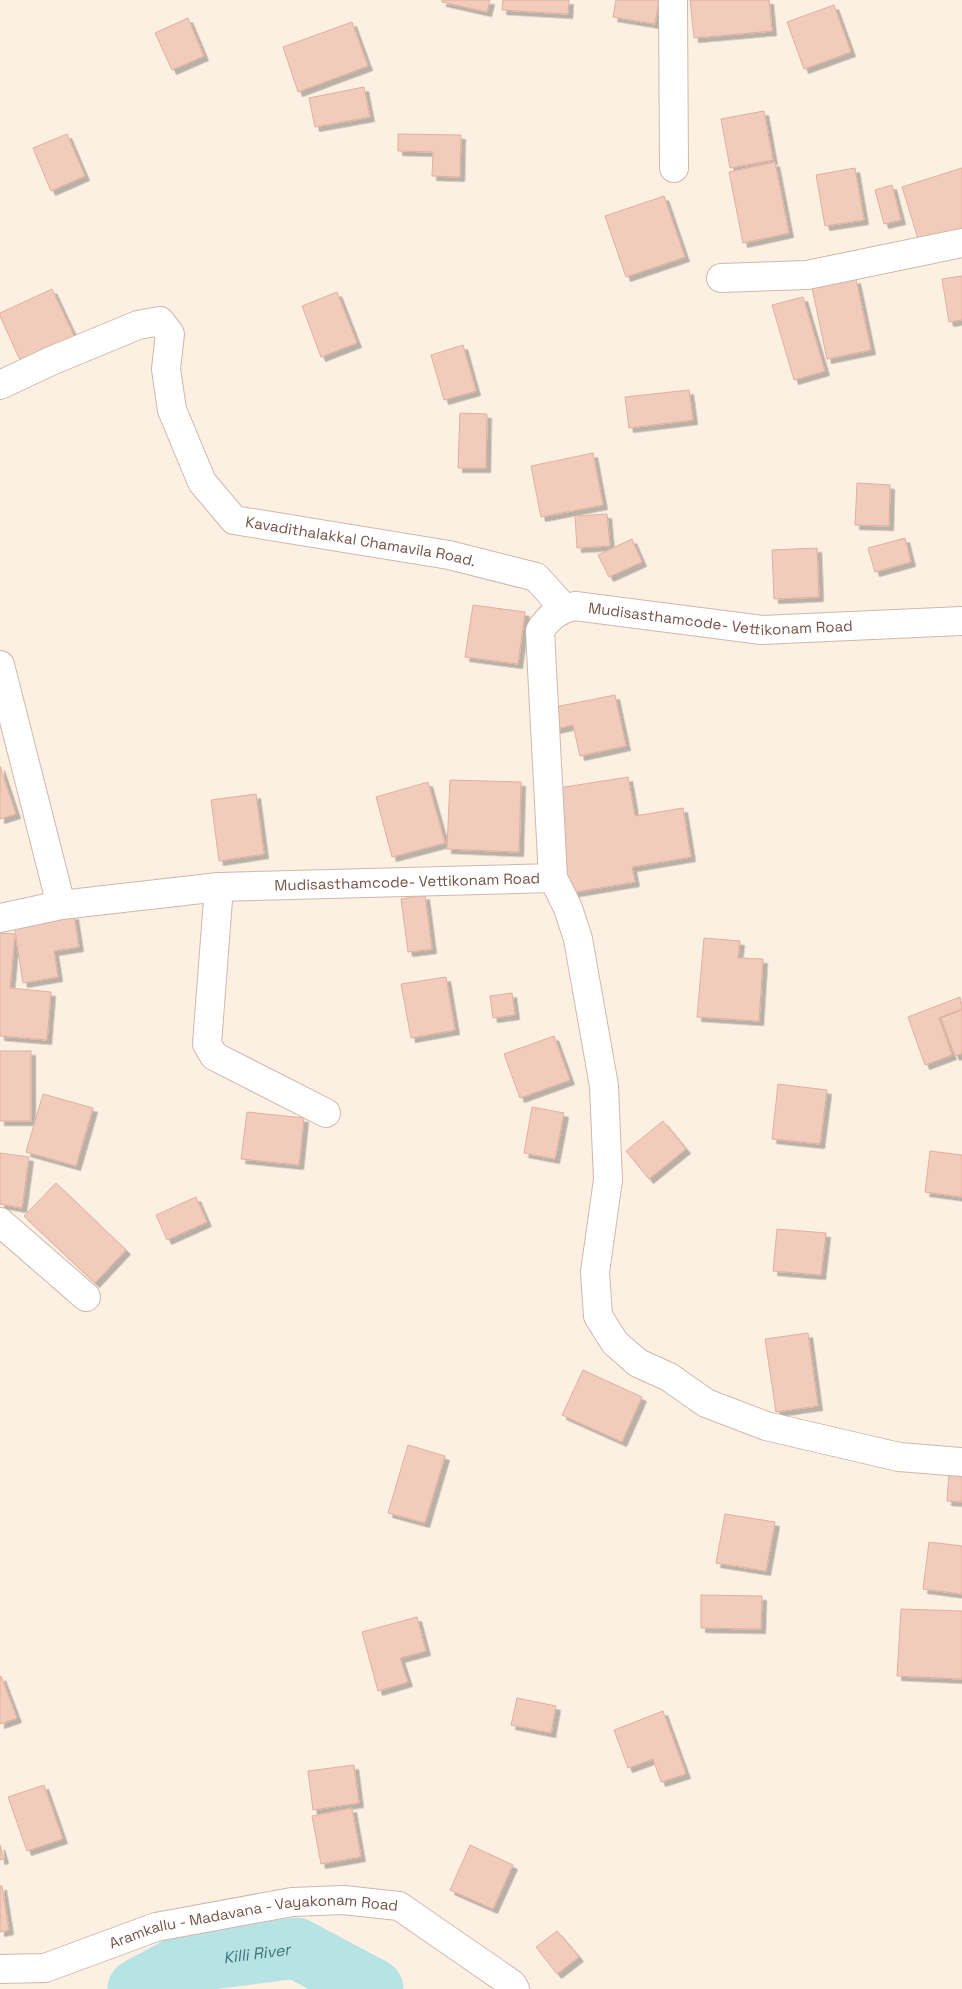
<svg xmlns="http://www.w3.org/2000/svg" width="962" height="1989" font-family="'Space Grotesk',sans-serif">
	<defs>
		<filter id="shadow"><feDropShadow dx="4.5" dy="4.5" stdDeviation="0" flood-color="#0004"/></filter>
	</defs>
	<rect width="100%" height="100%" fill="#fcf0e3"/>
	<g fill="none" stroke-linecap="round" stroke-linejoin="round">
		<!-- stream -->
		<path stroke="#9ed4d7" stroke-width="10" d="M 352,1989 L 360,1982"/>
		<!-- river -->
		<path stroke="#b8e3e5" stroke-width="61" id="s1" d="M 138,1989 L 188,1962 L 296,1948 L 373,1989"/>
	</g>
	<!-- building -->
	<g fill="#f1cbbb" stroke="#e3af9c" filter="url(#shadow)">
		<path d="M 442,0 L 490,0 L 487,12 L 442,2 Z"/>
		<path d="M 503,0 L 569,0 L 568,14 L 502,10 Z"/>
		<path d="M 616,0 L 659,0 L 655,24 L 613,17 Z"/>
		<path d="M 690,0 L 769,0 L 772,31 L 694,38 Z"/>
		<path d="M 834,5 L 851,52 L 804,69 L 787,22 Z"/>
		<path d="M 188,18 L 204,56 L 172,70 L 155,33 Z"/>
		<path d="M 352,22 L 368,66 L 298,92 L 283,47 Z"/>
		<path d="M 364,87 L 370,117 L 315,127 L 309,98 Z"/>
		<path d="M 764,111 L 773,160 L 730,168 L 721,119 Z"/>
		<path d="M 67,134 L 85,176 L 51,191 L 33,148 Z"/>
		<path d="M 398,134 L 461,135 L 460,177 L 432,176 L 433,152 L 398,151 Z"/>
		<path d="M 775,162 L 789,233 L 743,243 L 729,172 Z"/>
		<path d="M 855,168 L 864,220 L 825,226 L 816,175 Z"/>
		<path d="M 962,168 L 962,232 L 920,245 L 902,187 Z"/>
		<path d="M 892,185 L 901,220 L 884,224 L 875,190 Z"/>
		<path d="M 664,196 L 685,257 L 626,277 L 605,216 Z"/>
		<path d="M 962,276 L 962,320 L 949,322 L 942,279 Z"/>
		<path d="M 856,279 L 871,350 L 827,359 L 812,288 Z"/>
		<path d="M 52,289 L 77,342 L 23,367 L 0,316 L 0,313 Z"/>
		<path d="M 337,292 L 357,343 L 321,357 L 302,306 Z"/>
		<path d="M 803,297 L 825,371 L 794,380 L 772,305 Z"/>
		<path d="M 463,345 L 476,391 L 444,400 L 431,355 Z"/>
		<path d="M 689,390 L 693,420 L 629,428 L 625,397 Z"/>
		<path d="M 460,413 L 487,414 L 486,468 L 458,468 Z"/>
		<path d="M 593,453 L 603,505 L 541,517 L 531,466 Z"/>
		<path d="M 857,483 L 890,485 L 889,526 L 855,525 Z"/>
		<path d="M 607,514 L 610,546 L 577,548 L 575,516 Z"/>
		<path d="M 905,538 L 911,562 L 875,572 L 868,548 Z"/>
		<path d="M 632,539 L 642,562 L 609,577 L 598,555 Z"/>
		<path d="M 817,548 L 819,597 L 774,599 L 772,550 Z"/>
		<path d="M 473,605 L 525,612 L 518,664 L 465,657 Z"/>
		<path d="M 615,695 L 626,746 L 580,756 L 573,725 L 555,729 L 550,708 Z"/>
		<path d="M 0,766 L 16,814 L 0,819 Z"/>
		<path d="M 628,777 L 635,816 L 683,808 L 691,857 L 632,867 L 635,882 L 570,893 L 552,789 Z"/>
		<path d="M 450,780 L 521,782 L 519,852 L 447,849 Z"/>
		<path d="M 428,782 L 445,843 L 392,857 L 376,797 Z"/>
		<path d="M 256,794 L 264,854 L 219,861 L 211,800 Z"/>
		<path d="M 425,895 L 432,949 L 408,952 L 401,899 Z"/>
		<path d="M 74,915 L 79,947 L 54,951 L 58,977 L 23,983 L 14,924 Z"/>
		<path d="M 0,933 L 15,934 L 10,988 L 51,992 L 47,1040 L 0,1036 Z"/>
		<path d="M 704,938 L 740,941 L 738,958 L 763,959 L 759,1021 L 697,1017 Z"/>
		<path d="M 446,977 L 455,1030 L 411,1038 L 401,984 Z"/>
		<path d="M 512,993 L 515,1015 L 493,1018 L 490,996 Z"/>
		<path d="M 960,997 L 962,1009 L 939,1018 L 952,1055 L 925,1065 L 908,1017 Z"/>
		<path d="M 962,1010 L 962,1053 L 955,1056 L 941,1018 Z"/>
		<path d="M 554,1036 L 570,1080 L 520,1098 L 504,1054 Z"/>
		<rect x="0" y="1051" width="31" height="70"/>
		<path d="M 778,1084 L 827,1090 L 820,1144 L 772,1139 Z"/>
		<path d="M 43,1094 L 93,1108 L 76,1166 L 26,1152 Z"/>
		<path d="M 532,1107 L 564,1113 L 555,1159 L 524,1153 Z"/>
		<path d="M 247,1112 L 304,1118 L 299,1165 L 241,1159 Z"/>
		<path d="M 663,1121 L 686,1149 L 649,1179 L 626,1151 Z"/>
		<path d="M 930,1151 L 962,1155 L 962,1197 L 925,1192 Z"/>
		<path d="M 0,1153 L 29,1157 L 22,1208 L 0,1204 Z"/>
		<path d="M 56,1183 L 126,1250 L 95,1283 L 24,1216 Z"/>
		<path d="M 196,1197 L 207,1222 L 167,1240 L 156,1215 Z"/>
		<path d="M 777,1229 L 826,1233 L 821,1275 L 773,1271 Z"/>
		<path d="M 808,1333 L 818,1406 L 776,1412 L 765,1339 Z"/>
		<path d="M 583,1370 L 642,1397 L 622,1442 L 562,1415 Z"/>
		<path d="M 408,1445 L 445,1456 L 425,1523 L 388,1513 Z"/>
		<path d="M 949,1474 L 962,1475 L 962,1502 L 947,1501 Z"/>
		<path d="M 725,1514 L 775,1522 L 766,1571 L 716,1563 Z"/>
		<path d="M 929,1542 L 962,1546 L 962,1594 L 923,1589 Z"/>
		<path d="M 701,1595 L 762,1596 L 761,1629 L 701,1628 Z"/>
		<path d="M 901,1609 L 962,1611 L 962,1679 L 897,1676 Z"/>
		<path d="M 417,1617 L 426,1651 L 400,1658 L 408,1682 L 378,1691 L 362,1632 Z"/>
		<path d="M 1,1676 L 17,1718 L 0,1724 L 0,1677 Z"/>
		<path d="M 517,1698 L 556,1706 L 551,1733 L 511,1725 Z"/>
		<path d="M 663,1711 L 686,1774 L 661,1782 L 653,1759 L 628,1768 L 614,1730 Z"/>
		<path d="M 354,1765 L 359,1803 L 313,1810 L 308,1771 Z"/>
		<path d="M 44,1785 L 63,1839 L 27,1851 L 8,1797 Z"/>
		<path d="M 352,1808 L 361,1857 L 321,1864 L 312,1816 Z"/>
		<path d="M 0,1845 L 4,1859 L 0,1860 Z"/>
		<path d="M 470,1845 L 513,1865 L 493,1909 L 450,1890 Z"/>
		<path d="M 0,1886 L 2,1886 L 9,1930 L 0,1932 Z"/>
		<path d="M 557,1931 L 579,1957 L 557,1974 L 536,1947 Z"/>
	</g>
	<g fill="none" stroke-linecap="round" stroke-linejoin="round">
		<!-- minor casing -->
		<g stroke="#cfb8ad" stroke-width="30">
			<g id="minor">
				<path d="M 673,0 L 674,168"/>
				<path d="M 721,278 L 807,275 L 962,243"/>
				<path id="s2" d="M 0,385 L 51,361 L 138,325 L 160,321 L 170,334 L 166,369 L 172,410 L 202,482 L 234,520 L 449,555 L 536,577 L 564,608"/>
				<path id="s3" d="M 0,665 L 61,905 L 219,887 L 553,878 L 540,631 C 548,617 559,609 575,606 L 762,630 L 962,621"/>
				<path d="M 553,878 L 568,908 L 578,939 L 604,1086 L 608,1180 L 595,1272 L 598,1316 L 615,1343 L 638,1363 L 669,1377 L 706,1403 L 766,1426 L 899,1457 L 962,1462"/>
				<path d="M 219,887 L 207,1044 L 214,1056 L 326,1113"/>
				<path d="M 0,918 L 61,905"/>
				<path d="M 0,1222 L 86,1297"/>
				<path id="s4" d="M 0,1969 L 45,1968 L 156,1927 L 292,1902 L 343,1900 L 399,1906 L 512,1984 L 515,1989"/>
			</g>
		</g>
		<!-- minor -->
		<use href="#minor" stroke="#fff" stroke-width="28"/>
	</g>
	<g text-anchor="middle" stroke-width="4" stroke-linejoin="round" paint-order="stroke">
		<!-- street labels -->
		<g font-size="15" fill="#745449" stroke="#fff4e9">
			<text dy="5" stroke="none"><textPath href="#s2" startOffset="522">Kavadithalakkal Chamavila Road.</textPath></text>
			<text dy="5" stroke="none"><textPath href="#s3" startOffset="1179">Mudisasthamcode- Vettikonam Road</textPath></text>
			<text dy="5" stroke="none"><textPath href="#s3" startOffset="595">Mudisasthamcode- Vettikonam Road</textPath></text>
			<text dy="5" stroke="none"><textPath href="#s4" startOffset="261">Aramkallu - Madavana - Vayakonam Road</textPath></text>
		</g>
		<!-- water labels -->
		<g font-size="16" font-style="italic" fill="#3d7679" stroke="#fff4e9">
			<text dy="6" stroke="none"><textPath href="#s1" startOffset="126">Killi River</textPath></text>
		</g>
	</g>
</svg>
